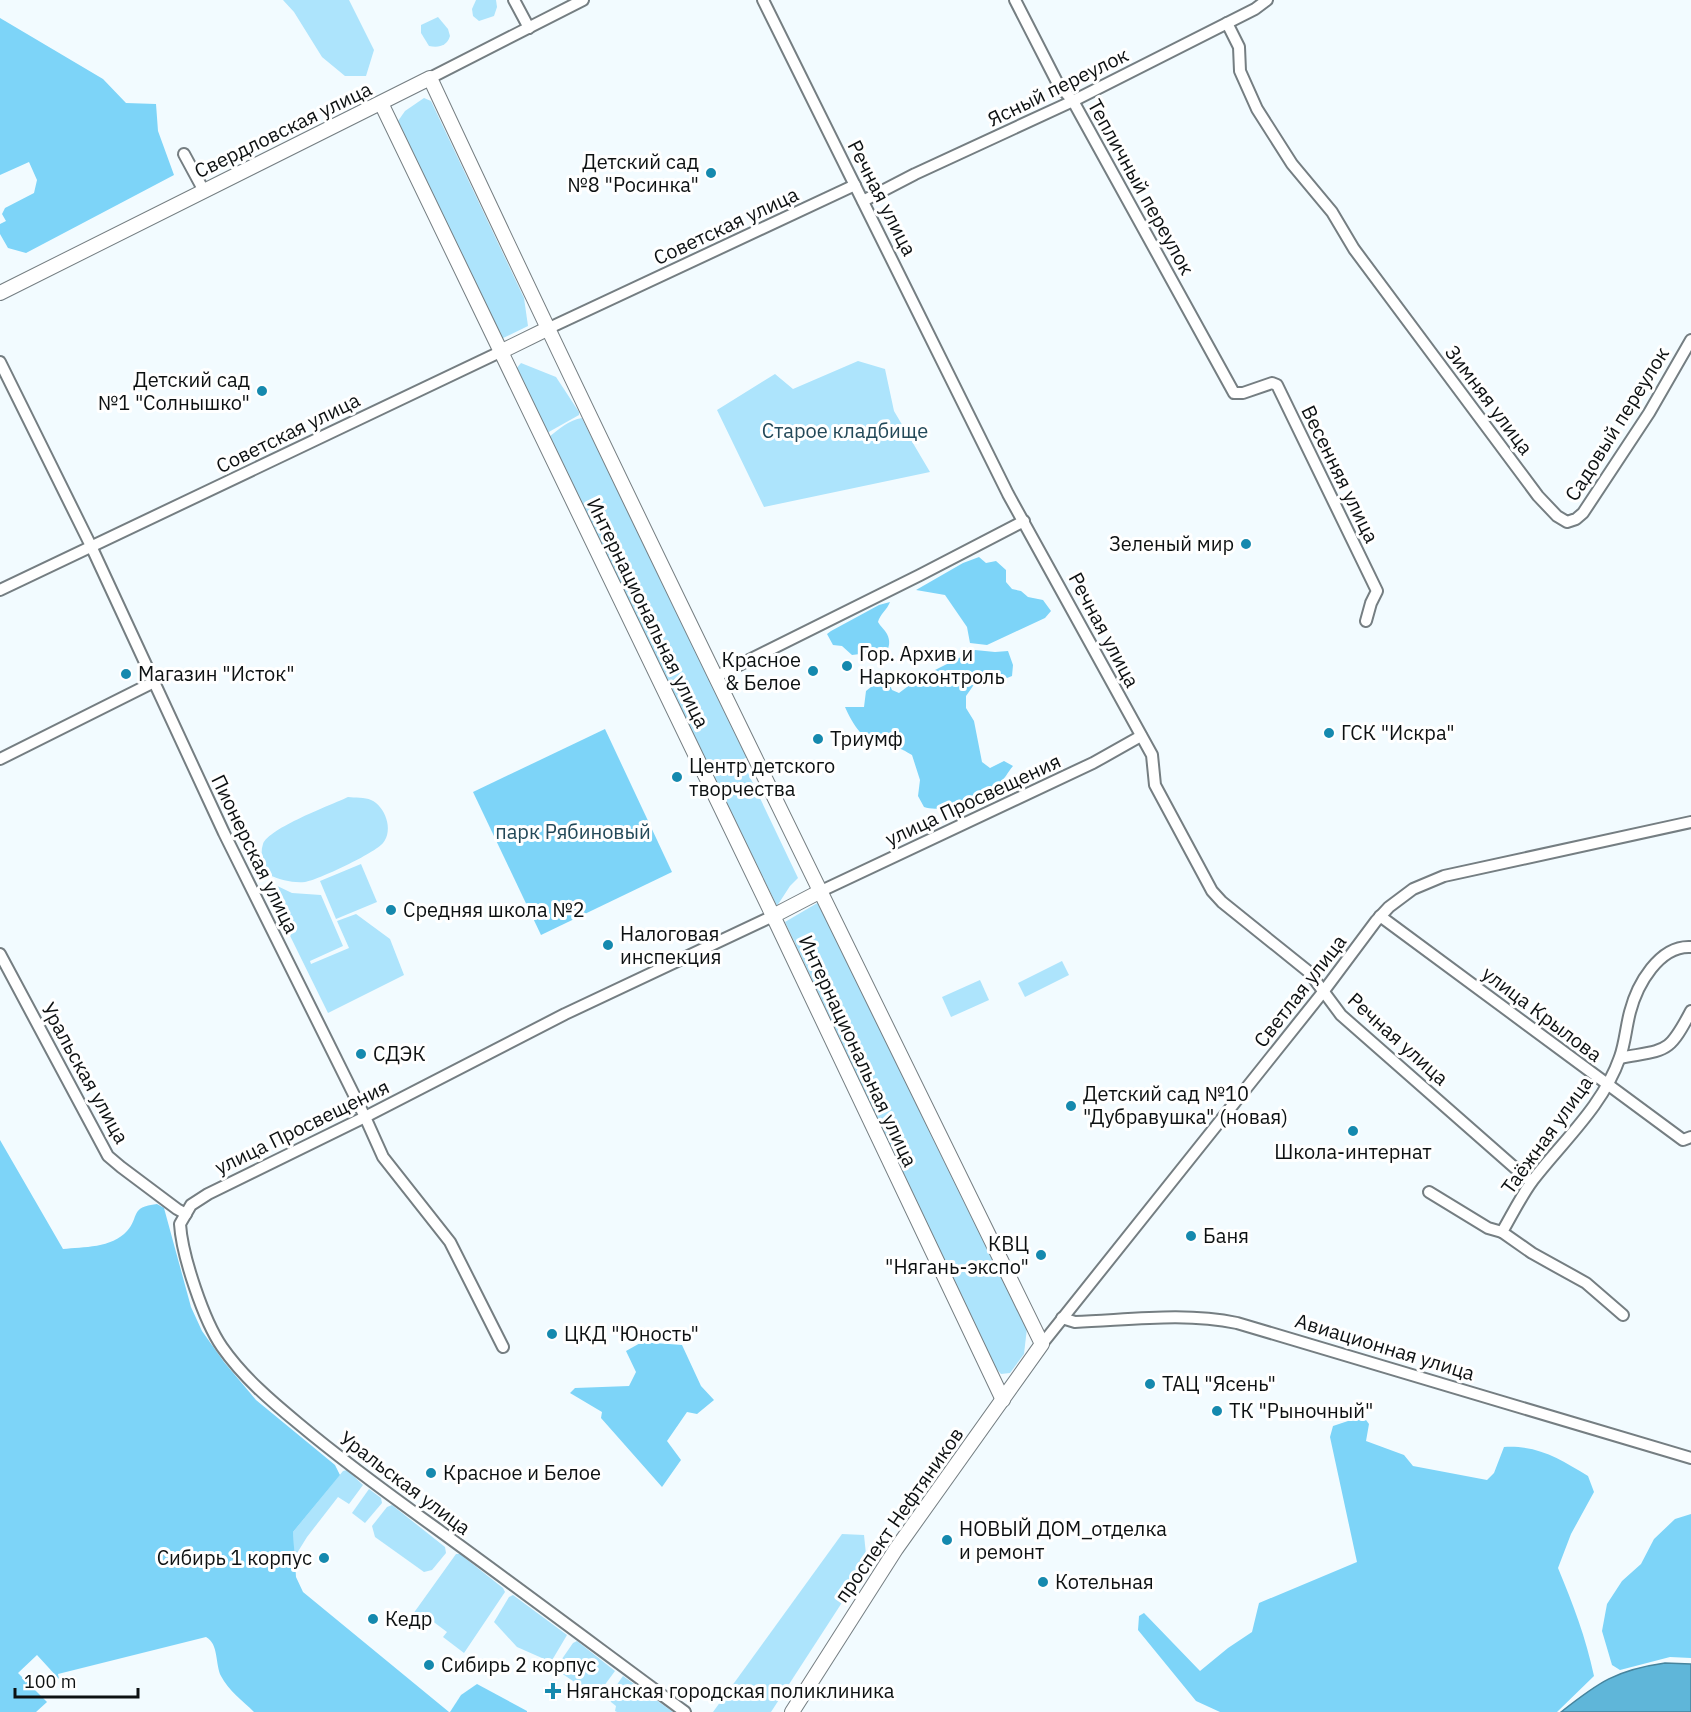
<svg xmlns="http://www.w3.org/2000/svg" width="1691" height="1712" font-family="'IBM Plex Sans',sans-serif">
	<rect width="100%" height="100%" fill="#f2fbff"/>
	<!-- green -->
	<g fill="#ade4fc">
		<path d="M 283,0 L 349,0 L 374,50 L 366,76 L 345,76 L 322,57 L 294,12 Z"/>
		<path d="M 476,0 L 496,0 L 497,7 L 494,16 L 479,21 L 473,16 L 472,9 Z"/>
		<path d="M 438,17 L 448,29 L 450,36 C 447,46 439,48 429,46 L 421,33 L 421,25 Z"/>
		<path d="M 424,98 L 431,101 L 524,298 L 528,326 L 501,339 L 398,121 L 405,111 Z"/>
		<path d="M 858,361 L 885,369 L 894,411 L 930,472 L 764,507 L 717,410 L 775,374 L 793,389 Z"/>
		<path d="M 521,363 L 556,377 L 579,412 L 579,415 L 547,433 L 516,369 Z"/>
		<path d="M 582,418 L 750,756 L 712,773 L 549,437 C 559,429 569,420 582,418 Z"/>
		<path d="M 728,772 L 748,773 L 798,878 L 790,886 L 777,906 L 714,777 Z"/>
		<path d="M 348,797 C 355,798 365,797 371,800 C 385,806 394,830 383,843 C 375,853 318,880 305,882 C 292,883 281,880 269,875 C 265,865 259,856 263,844 C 269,828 331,805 348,797 Z"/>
		<path d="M 361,864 L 377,902 L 336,919 L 320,881 Z"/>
		<path d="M 269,882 L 292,893 L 321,895 L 343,946 L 310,961 L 311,964 L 349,948 L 337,921 L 356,914 L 390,939 L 404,975 L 328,1013 L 267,889 Z"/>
		<path d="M 819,902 L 1027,1328 L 1024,1354 L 1010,1373 L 1001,1374 L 994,1366 L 785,922 Z"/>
		<path d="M 1062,961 L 1069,975 L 1025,997 L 1018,983 Z"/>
		<path d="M 980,980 L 989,1000 L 951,1017 L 942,997 Z"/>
		<path d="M 347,1470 L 363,1485 L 349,1504 L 338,1497 L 307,1537 L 294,1558 L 293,1532 L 343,1471 Z"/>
		<path d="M 369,1489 L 381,1498 L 382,1503 L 365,1523 L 352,1513 Z"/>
		<path d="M 392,1505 L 445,1547 L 446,1553 L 432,1570 L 424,1572 L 375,1537 L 372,1526 L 387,1507 Z"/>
		<path d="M 842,1534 L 864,1535 L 867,1564 L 771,1712 L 713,1712 Z"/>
		<path d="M 456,1554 L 460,1554 L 503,1588 L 505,1592 L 464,1653 L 443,1637 L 447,1632 L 431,1620 L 427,1624 L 413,1614 Z"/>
		<path d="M 513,1595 L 567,1635 L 551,1662 L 517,1647 L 494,1622 L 509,1597 Z"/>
		<path d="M 577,1641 L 615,1671 L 601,1690 L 595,1687 L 588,1691 L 555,1669 L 573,1643 Z"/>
		<path d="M 623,1676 L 673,1712 L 617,1712 L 615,1711 L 616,1706 L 611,1702 L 609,1696 Z"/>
	</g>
	<!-- forest -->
	<g fill="#7dd4f8">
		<path d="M 0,18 L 103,79 L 126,103 L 156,104 L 158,131 L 174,175 L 26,253 L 8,248 L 0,234 L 0,224 L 6,221 L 2,214 L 5,208 L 34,193 L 37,180 L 29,162 L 0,175 Z"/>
		<path d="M 979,557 L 986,563 L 996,561 L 1006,570 L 1006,582 L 1012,589 L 1021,591 L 1028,597 L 1043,600 L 1051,611 L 1045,618 L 987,645 L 970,643 L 967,627 L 945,595 L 916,590 L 963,563 Z"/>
		<path d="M 890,602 C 887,610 880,614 878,622 C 880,626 885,630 887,634 C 894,647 883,661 871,663 L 867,657 L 860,654 L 852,655 L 842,646 L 833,645 L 827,634 L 831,631 L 879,605 Z"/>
		<path d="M 975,650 L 995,652 L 1008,651 L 1013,665 L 1012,676 L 997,682 L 973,686 L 966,696 L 966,708 L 974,721 L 982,762 L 990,768 L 1004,761 L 1013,766 C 1008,772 1004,780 998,785 C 982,798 943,814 924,807 L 918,796 L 920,780 L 912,755 C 897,746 900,749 885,747 C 865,745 852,723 845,707 L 864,707 L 866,691 L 871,687 L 877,670 L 885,674 L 892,690 L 899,693 L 919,678 Z"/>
		<path d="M 605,729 L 672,872 L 541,935 L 473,792 Z"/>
		<path d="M 0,1140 L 63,1249 C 83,1247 112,1248 127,1231 C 140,1217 129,1207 157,1204 L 164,1208 L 191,1307 L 202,1331 L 224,1362 L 256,1400 L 335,1465 L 340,1475 L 293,1532 L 296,1577 L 303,1592 L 449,1712 L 254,1712 C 243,1701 228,1690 221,1676 C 215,1664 219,1644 206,1637 L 58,1674 L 59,1679 L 37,1655 L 18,1673 L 47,1702 L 36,1712 L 0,1712 Z"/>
		<path d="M 642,1342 L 682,1345 L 701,1386 L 714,1400 L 697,1414 L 687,1412 L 667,1441 L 681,1460 L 662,1487 L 601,1418 L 602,1412 L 570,1393 L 575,1388 L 629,1386 L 636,1372 L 626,1351 Z"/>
		<path d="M 1363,1416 L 1369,1424 L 1366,1441 L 1404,1455 L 1413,1466 L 1487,1480 L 1494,1473 L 1504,1447 C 1538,1445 1560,1459 1588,1476 L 1594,1492 L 1571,1534 L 1558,1568 C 1573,1604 1586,1638 1594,1676 L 1557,1712 L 1220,1712 L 1196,1701 L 1138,1630 L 1139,1616 L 1144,1613 L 1200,1671 L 1228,1648 L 1252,1632 L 1259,1603 L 1357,1562 L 1330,1437 L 1333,1426 Z"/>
		<path d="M 1691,1514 L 1691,1658 L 1670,1657 L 1620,1670 L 1612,1665 L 1602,1631 L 1607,1604 L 1622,1581 L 1641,1564 L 1654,1539 L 1675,1519 Z"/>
		<path d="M 477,1684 L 527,1711 L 527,1712 L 450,1712 L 461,1695 Z"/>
	</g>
	<!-- water -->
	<path fill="#5fb6d9" stroke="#46849d" stroke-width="1.5" d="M 1665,1663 L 1691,1664 L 1691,1712 L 1561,1712 C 1599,1682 1616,1670 1665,1663 Z"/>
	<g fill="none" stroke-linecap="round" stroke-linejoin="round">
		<!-- minor casing -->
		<g stroke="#757e82" stroke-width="14">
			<g id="minor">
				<path d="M 514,0 L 529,28"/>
				<path d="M 763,0 L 1008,494 L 1152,755 L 1155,785 L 1212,891 L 1222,902 L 1309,972 L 1341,1015 L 1531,1182"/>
				<path d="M 1015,0 L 1058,84 L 1073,101 L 1234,393 L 1243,393 L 1272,383 L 1277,385 L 1377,591 L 1371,603 L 1366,621"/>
				<path d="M 1227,23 L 1239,47 L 1240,71 L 1257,109 L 1292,164 L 1332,212 L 1354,249 L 1538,496 L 1557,516 L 1567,522 L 1576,519 L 1583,513 L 1649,413 L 1691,340"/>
				<path d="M 430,78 L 583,0"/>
				<path d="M 184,154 L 204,191"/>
				<path d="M 863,201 L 915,174 L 1073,101 L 1255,9 L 1267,0"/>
				<path d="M 547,329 L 855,185"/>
				<path d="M 0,362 L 91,546 L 224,833 L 365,1117 L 383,1157 L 450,1242 L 503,1347"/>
				<path d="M 0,590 L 500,352"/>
				<path d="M 715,677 L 920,575 L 1024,521"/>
				<path d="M 0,759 L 154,682"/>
				<path d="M 819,892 L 1093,763 L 1141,736"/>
				<path d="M 1380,916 L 1683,1140 L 1691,1137"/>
				<path d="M 0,954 L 108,1156 L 121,1167 L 177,1209 L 186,1214"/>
				<path d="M 1620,1058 C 1667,1049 1668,1055 1691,1011"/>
				<path d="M 1429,1192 L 1488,1228 L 1502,1232"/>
				<path d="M 1623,1315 L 1586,1283 L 1532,1253 L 1502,1232 C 1512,1215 1521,1196 1533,1180 C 1563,1141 1603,1106 1620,1057 C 1625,1043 1626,1027 1630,1012 C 1637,985 1659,945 1691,947"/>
				<path d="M 1062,1318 L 1075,1322 C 1129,1320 1184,1312 1237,1323 L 1691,1458"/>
				<path d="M 1042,1344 L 1323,992 L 1376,921 L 1389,907 L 1413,889 L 1444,876 L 1691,822"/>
				<path d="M 685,1712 C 601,1650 517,1587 433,1526 C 387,1493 342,1460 299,1424 C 271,1401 243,1377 222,1347 C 204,1321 182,1256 180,1224 L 191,1205 L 208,1194 L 365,1117 L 565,1014 L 773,916"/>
			</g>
		</g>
		<!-- major casing -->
		<g stroke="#757e82" stroke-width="16">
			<g id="major">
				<path d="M 381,103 L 775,920 L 1003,1400"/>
				<path d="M 0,293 L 430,78 C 628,503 836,923 1042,1344 L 896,1549 L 792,1712"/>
				<path d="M 500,352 L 547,329"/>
				<path d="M 773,916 L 819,892"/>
			</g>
		</g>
		<!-- minor -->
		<use href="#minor" stroke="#fff" stroke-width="10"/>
		<!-- major -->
		<use href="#major" stroke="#fff" stroke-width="14"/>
	</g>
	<!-- markers -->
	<g fill="#1589ae" stroke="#fff" stroke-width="2">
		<circle cx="711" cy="173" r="6"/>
		<circle cx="262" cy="391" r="6"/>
		<circle cx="1246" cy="544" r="6"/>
		<circle cx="847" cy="666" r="6"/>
		<circle cx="813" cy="671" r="6"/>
		<circle cx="126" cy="674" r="6"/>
		<circle cx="1329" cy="733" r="6"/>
		<circle cx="818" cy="739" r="6"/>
		<circle cx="677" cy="777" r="6"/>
		<circle cx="391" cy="910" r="6"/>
		<circle cx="608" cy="945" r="6"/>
		<circle cx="361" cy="1054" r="6"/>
		<circle cx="1071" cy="1106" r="6"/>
		<circle cx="1353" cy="1131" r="6"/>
		<circle cx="1191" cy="1236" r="6"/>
		<circle cx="1041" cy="1255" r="6"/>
		<circle cx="552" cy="1334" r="6"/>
		<circle cx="1150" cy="1384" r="6"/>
		<circle cx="1217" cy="1411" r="6"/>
		<circle cx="431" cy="1473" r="6"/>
		<circle cx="947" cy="1540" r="6"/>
		<circle cx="324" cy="1558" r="6"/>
		<circle cx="1043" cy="1582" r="6"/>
		<circle cx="373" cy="1619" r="6"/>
		<circle cx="429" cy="1665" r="6"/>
		<path d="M550 1682h6v6h6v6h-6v6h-6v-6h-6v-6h6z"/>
	</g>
	<g text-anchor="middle" stroke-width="6" stroke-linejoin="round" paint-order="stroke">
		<!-- street labels -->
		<g font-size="20" fill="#0d1112" stroke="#fff">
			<text transform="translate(1058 87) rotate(-26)" y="7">Ясный переулок</text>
			<text transform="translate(283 130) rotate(-26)" y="7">Свердловская улица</text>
			<text transform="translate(1141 187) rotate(61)" y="7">Тепличный переулок</text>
			<text transform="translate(882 198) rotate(63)" y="7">Речная улица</text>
			<text transform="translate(726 226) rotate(-25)" y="7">Советская улица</text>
			<text transform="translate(1489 400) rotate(53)" y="7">Зимняя улица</text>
			<text transform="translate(1617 424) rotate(-58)" y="7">Садовый переулок</text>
			<text transform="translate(288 433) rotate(-26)" y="7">Советская улица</text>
			<text transform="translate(1340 474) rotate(64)" y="7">Весенняя улица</text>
			<text transform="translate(648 613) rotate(64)" y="7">Интернациональная улица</text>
			<text transform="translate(1104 630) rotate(62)" y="7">Речная улица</text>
			<text transform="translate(973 800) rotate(-25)" y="7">улица Просвещения</text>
			<text transform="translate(255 854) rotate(64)" y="7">Пионерская улица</text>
			<text transform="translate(1300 991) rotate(-52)" y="7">Светлая улица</text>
			<text transform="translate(1542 1014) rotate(37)" y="7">улица Крылова</text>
			<text transform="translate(1398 1039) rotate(42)" y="7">Речная улица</text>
			<text transform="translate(858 1051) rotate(65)" y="7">Интернациональная улица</text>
			<text transform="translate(85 1073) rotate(61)" y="7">Уральская улица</text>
			<text transform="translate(302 1127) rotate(-26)" y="7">улица Просвещения</text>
			<text transform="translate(1547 1135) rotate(-54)" y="7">Таёжная улица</text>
			<text transform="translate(1385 1347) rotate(17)" y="7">Авиационная улица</text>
			<text transform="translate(405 1483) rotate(37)" y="7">Уральская улица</text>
			<text transform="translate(899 1515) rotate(-55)" y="7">проспект Нефтяников</text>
		</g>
		<!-- poi labels -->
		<g font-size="20" fill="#0d1112" stroke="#fff" text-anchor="start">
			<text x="699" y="169" text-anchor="end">Детский сад<tspan x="699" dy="23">№8 "Росинка"</tspan></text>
			<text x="250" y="387" text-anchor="end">Детский сад<tspan x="250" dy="23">№1 "Солнышко"</tspan></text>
			<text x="1234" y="551" text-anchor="end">Зеленый мир</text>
			<text x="859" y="661">Гор. Архив и<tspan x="859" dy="23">Наркоконтроль</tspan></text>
			<text x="801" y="667" text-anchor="end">Красное<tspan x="801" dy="23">&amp; Белое</tspan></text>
			<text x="138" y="681">Магазин "Исток"</text>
			<text x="1341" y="740">ГСК "Искра"</text>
			<text x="830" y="746">Триумф</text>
			<text x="689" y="773">Центр детского<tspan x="689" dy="23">творчества</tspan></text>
			<text x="403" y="917">Средняя школа №2</text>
			<text x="620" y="941">Налоговая<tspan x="620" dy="23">инспекция</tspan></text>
			<text x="373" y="1061">СДЭК</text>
			<text x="1083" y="1101">Детский сад №10<tspan x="1083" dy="23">"Дубравушка" (новая)</tspan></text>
			<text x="1353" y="1159" text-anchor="middle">Школа-интернат</text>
			<text x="1203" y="1243">Баня</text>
			<text x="1029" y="1251" text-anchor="end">КВЦ<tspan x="1029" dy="23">"Нягань-экспо"</tspan></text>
			<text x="564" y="1341">ЦКД "Юность"</text>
			<text x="1162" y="1391">ТАЦ "Ясень"</text>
			<text x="1229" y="1418">ТК "Рыночный"</text>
			<text x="443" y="1480">Красное и Белое</text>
			<text x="959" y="1536">НОВЫЙ ДОМ_отделка<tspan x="959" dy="23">и ремонт</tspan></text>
			<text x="312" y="1565" text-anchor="end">Сибирь 1 корпус</text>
			<text x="1055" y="1589">Котельная</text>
			<text x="385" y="1626">Кедр</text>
			<text x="441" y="1672">Сибирь 2 корпус</text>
			<text x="566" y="1698">Няганская городская поликлиника</text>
		</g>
		<!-- park labels -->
		<g font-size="20" fill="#234959" stroke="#fff">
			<text x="845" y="438">Старое кладбище</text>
			<text x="573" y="839">парк Рябиновый</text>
		</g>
	</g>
	<!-- scale -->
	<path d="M15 1688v9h123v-9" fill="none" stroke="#0d1112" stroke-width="3"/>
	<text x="24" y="1688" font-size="18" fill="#0d1112" stroke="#ffffff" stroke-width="4.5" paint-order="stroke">100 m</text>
</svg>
